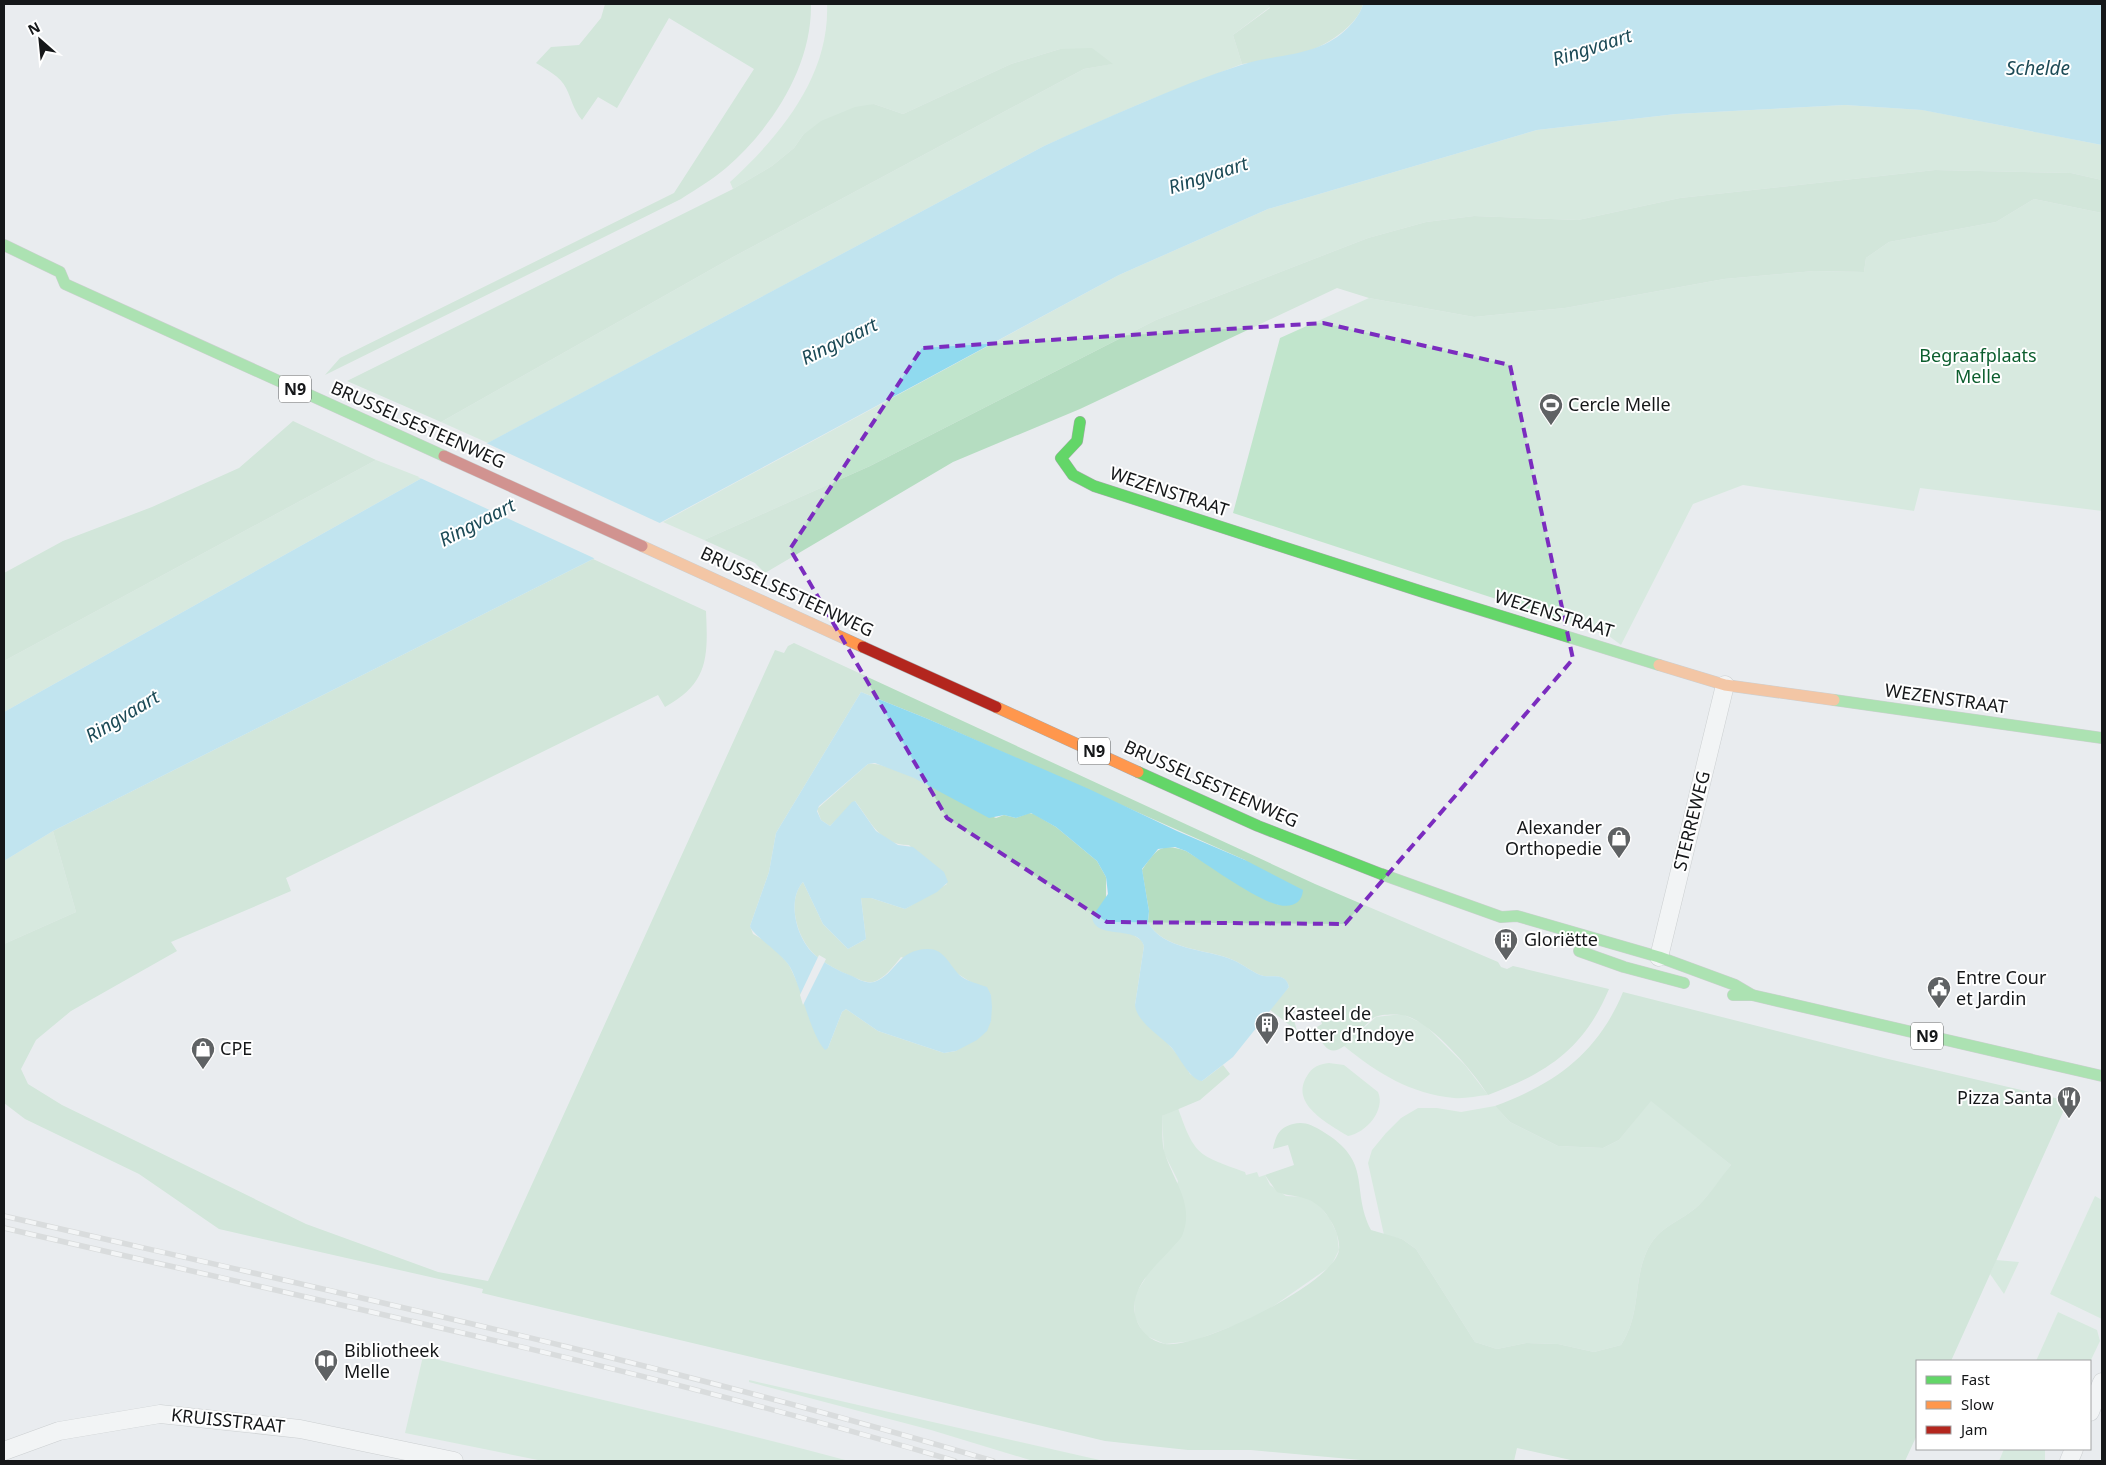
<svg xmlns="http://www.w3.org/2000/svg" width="2106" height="1465" font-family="'Noto Sans',sans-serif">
	<rect width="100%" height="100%" fill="#e9ecef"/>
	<!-- green -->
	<g fill="#c1e5cc">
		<path d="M 827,4 L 1268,4 L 1270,7 L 1233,35 L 1242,64 L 1144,102 L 1044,146 L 488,443 L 441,422 L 733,257 L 1084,69 L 1112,64 L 1060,49 L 1011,64 L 903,114 L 874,104 L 803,135 L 794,148 L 772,166 L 733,189 L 730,182 C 780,136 830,76 827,4 Z"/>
		<path d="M 1845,105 L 1923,110 L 2102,145 L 2102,180 L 2071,173 L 1935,170 L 1680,198 L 1578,220 L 1474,216 L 1426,222 L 1368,238 L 1156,320 L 870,466 L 704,540 L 663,522 L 1119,275 L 1268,209 L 1537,130 L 1676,114 Z"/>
		<path d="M 2034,199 L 2102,213 L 2102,511 L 1920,488 L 1914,511 L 1743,485 L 1693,504 L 1621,645 L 1609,636 L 1233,513 L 1280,338 L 1369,298 L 1474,317 L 1565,308 L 1724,279 L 1814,271 L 1864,272 L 1866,258 L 1889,242 L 1996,222 Z"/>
		<path d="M 376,460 L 422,478 L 4,712 L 4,661 Z"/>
		<path d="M 53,831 L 76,912 L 4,944 L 4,861 Z"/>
		<path d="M 1402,1014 L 1424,1024 L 1465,1065 L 1488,1095 C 1477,1096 1464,1099 1454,1098 C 1411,1094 1377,1073 1344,1046 L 1376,1017 Z"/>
		<path d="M 1329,1063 L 1344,1065 L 1378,1092 C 1386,1110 1366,1133 1348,1136 C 1329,1124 1289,1104 1307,1076 C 1312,1067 1319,1064 1329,1063 Z"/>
		<path d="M 1651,1100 L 1731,1165 C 1721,1178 1711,1193 1699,1205 C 1680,1223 1658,1225 1646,1253 C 1633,1284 1641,1314 1621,1345 L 1594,1352 L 1558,1344 L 1526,1343 L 1497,1349 L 1475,1342 L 1416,1249 L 1402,1239 L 1384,1235 L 1368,1163 L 1372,1150 L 1386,1133 L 1401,1118 L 1418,1108 L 1437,1108 L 1461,1112 L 1495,1106 L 1510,1122 L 1558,1146 L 1603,1148 L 1619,1140 Z"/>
		<path d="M 1178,1108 C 1195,1157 1199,1155 1245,1172 L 1246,1175 L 1257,1172 L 1259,1177 L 1265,1175 L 1270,1185 L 1286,1196 L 1304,1197 L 1318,1204 L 1330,1219 L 1337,1234 L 1339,1250 L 1331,1266 L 1268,1310 L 1241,1323 L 1193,1341 L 1165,1344 L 1144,1335 L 1135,1317 L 1134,1296 L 1145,1279 L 1178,1181 L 1164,1153 L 1162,1116 Z"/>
		<path d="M 2095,1196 L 2102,1200 L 2102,1319 L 2050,1294 Z"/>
		<path d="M 1996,1260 L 2019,1262 L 2004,1294 L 1990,1274 Z"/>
		<path d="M 2058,1312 L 2097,1330 L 2100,1341 L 2090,1362 L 2036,1361 Z"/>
		<path d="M 423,1356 C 565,1392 708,1423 849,1461 L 543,1461 L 405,1433 Z"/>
		<path d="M 749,1380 L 1104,1461 L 1033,1461 L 931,1430 L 749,1382 Z"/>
		<path d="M 2004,1449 L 2045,1449 L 2045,1461 L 1999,1461 Z"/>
	</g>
	<!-- forest -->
	<g fill="#b5ddc1">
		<path d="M 605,4 L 811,4 C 812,67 772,128 726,168 C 712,180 696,189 681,199 L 325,375 L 340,358 L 674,193 L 754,69 L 669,18 L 617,108 L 598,97 L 582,120 C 573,109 572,100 566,88 C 561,77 546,69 536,63 L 551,47 L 579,45 L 601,18 Z"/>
		<path d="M 1268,4 L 1363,4 C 1358,26 1324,47 1303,53 C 1284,59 1262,61 1242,64 L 1233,35 L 1270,8 Z"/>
		<path d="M 1092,48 L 1113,64 L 1084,69 L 733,257 L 441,422 L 347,381 L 733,189 L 772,166 L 794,148 L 803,135 L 821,121 L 855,107 L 874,104 L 903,114 L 1011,64 L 1060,49 Z"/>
		<path d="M 1935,170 L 2071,173 L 2102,180 L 2102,213 L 2034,199 L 1996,222 L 1889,242 L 1866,258 L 1864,272 L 1814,271 L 1724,279 L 1565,308 L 1474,317 L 1369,298 L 1337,288 L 1080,409 L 953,462 L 765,573 L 755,563 L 704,540 L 870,466 L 1156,320 L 1368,238 L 1426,222 L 1474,216 L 1578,220 L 1680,198 Z"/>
		<path d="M 293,421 L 376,460 L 4,661 L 4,573 L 63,541 L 152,507 L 239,468 Z"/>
		<path d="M 593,559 L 706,611 C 708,656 709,683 665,707 L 658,695 L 286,878 L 291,891 L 171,942 L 177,951 L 71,1011 L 36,1040 L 21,1069 L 28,1084 L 62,1105 L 306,1224 L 438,1272 L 488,1281 L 775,650 L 784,653 L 788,646 L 794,643 L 1315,884 L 1498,962 L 1501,967 L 1507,969 L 1513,966 L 1609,989 C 1584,1049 1547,1073 1488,1095 C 1474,1072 1428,1018 1402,1015 C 1396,1014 1380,1014 1375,1017 C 1362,1024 1339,1065 1324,1045 C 1320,1040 1317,1034 1317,1027 L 1322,1024 L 1317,1007 L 1292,1013 L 1297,1031 L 1269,1009 L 1289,987 C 1286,973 1274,977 1264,976 C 1254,974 1243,964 1233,960 C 1208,949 1162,950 1148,922 L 1149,911 L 1142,870 C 1156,850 1160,842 1186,851 L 1251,891 L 1279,905 L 1245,860 L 928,719 L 861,692 L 776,833 L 769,872 L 750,926 L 753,934 L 772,945 L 789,965 L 828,1048 L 842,1012 L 846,1009 L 878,1031 L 944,1053 L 956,1051 L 991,1021 L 991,995 L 958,974 L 901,957 C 894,966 884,979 873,982 C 865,983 858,979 851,976 C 839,971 825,964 815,955 C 797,939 786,901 803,882 L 823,924 L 848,949 L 866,939 L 861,898 L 871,898 L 905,909 L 947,884 L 909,845 C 879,845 871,821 855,801 L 830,826 L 821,820 L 817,809 L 868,764 C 887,759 974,807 996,818 L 1004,815 L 1016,818 L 1029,813 L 1034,814 L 1056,827 L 1097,861 L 1106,877 L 1106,897 L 1135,936 L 1142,941 L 1144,946 L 1135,1005 L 1182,1060 L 1190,1074 L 1202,1081 L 1223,1065 L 1230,1074 L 1200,1100 L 1162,1116 C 1163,1128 1161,1143 1165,1154 C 1174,1182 1195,1205 1182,1236 C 1180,1240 1175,1244 1172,1248 C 1156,1266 1127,1289 1136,1318 C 1140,1331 1150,1341 1165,1344 C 1199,1349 1334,1284 1339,1250 C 1341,1235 1328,1212 1316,1204 C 1304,1195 1290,1197 1277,1192 L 1265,1175 L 1294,1165 L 1288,1145 L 1273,1149 C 1276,1136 1278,1128 1293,1124 C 1304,1121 1312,1125 1322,1131 C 1374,1162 1350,1188 1371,1230 L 1402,1239 L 1416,1249 L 1475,1342 L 1497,1349 L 1526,1343 L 1558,1344 L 1594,1352 L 1621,1345 C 1641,1314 1633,1284 1646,1253 C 1658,1225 1680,1223 1699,1205 C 1711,1193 1720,1178 1731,1165 L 1651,1101 L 1619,1140 L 1603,1148 L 1558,1146 L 1510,1122 L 1495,1106 C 1555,1084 1598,1053 1623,992 L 1884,1058 L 2068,1101 L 1951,1361 L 1917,1361 L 1917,1435 L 1905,1461 L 1575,1461 L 1517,1448 L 1514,1461 L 1372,1461 L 1251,1450 L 1188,1450 L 1105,1441 L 482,1293 L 483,1289 L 219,1229 L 139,1174 L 25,1119 L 4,1103 L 4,944 L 76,912 L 53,831 Z"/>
	</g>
	<!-- water -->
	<g fill="#90daef">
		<path d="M 1363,4 L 2102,4 L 2102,145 L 1922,110 L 1845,105 L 1676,114 L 1537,130 L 1268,209 L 1119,275 L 593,559 L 53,831 L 4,861 L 4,712 L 422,478 L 1044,146 C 1109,117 1174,87 1241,65 C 1275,54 1312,57 1341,34 C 1350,27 1361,14 1363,4 Z"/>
		<path d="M 861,692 L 928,719 L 1089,789 L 1177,831 L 1245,860 L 1303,890 C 1302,903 1292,908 1279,905 C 1256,900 1208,865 1186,851 L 1175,847 L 1158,849 L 1142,869 L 1149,911 L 1148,922 C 1162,950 1207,949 1233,960 C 1243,964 1254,974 1264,976 C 1275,977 1286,973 1289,987 L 1233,1057 L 1202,1081 C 1189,1079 1180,1057 1171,1047 C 1160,1036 1136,1021 1135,1005 L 1144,946 C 1138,924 1095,941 1092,917 L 1108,894 L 1106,877 L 1097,861 L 1056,827 L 1031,813 L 1016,818 L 1004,815 L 989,818 L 914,778 L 875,763 L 868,764 L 819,806 L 817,811 L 821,820 L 830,826 L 852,802 L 855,801 L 876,831 L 898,845 L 913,847 L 944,872 L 948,882 L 937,892 L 905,909 L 871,898 L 861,898 L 866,939 L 848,949 L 823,924 L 803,882 C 786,901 797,940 815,955 C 825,964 839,971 852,976 C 858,979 866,984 874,982 C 896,975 897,949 928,949 C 946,949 950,968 962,977 C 969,982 979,984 987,987 L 991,995 L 992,1007 L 991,1021 L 987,1031 L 977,1040 L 956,1051 L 944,1053 L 878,1031 L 846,1009 L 842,1012 L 828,1048 L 825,1050 C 810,1034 802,989 790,967 C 783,954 751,934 750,926 L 769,872 L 776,833 Z"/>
	</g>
	<!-- pier -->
	<g fill="#e9ecef">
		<path d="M 484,442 L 664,525 L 598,560 L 418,477 Z"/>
		<path d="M 819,955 L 826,959 L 803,1005 L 800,995 Z"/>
	</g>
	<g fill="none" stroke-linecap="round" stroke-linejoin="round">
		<!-- street casing -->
		<g stroke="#a9acae" stroke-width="19">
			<g id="street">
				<path d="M 1659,957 L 1725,685"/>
				<path d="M 2090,1412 L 2102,1382"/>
				<path d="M 4,1451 L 59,1431 L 160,1414 L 300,1429 L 454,1461"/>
				<path d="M 2069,1461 L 2074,1449"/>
			</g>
		</g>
		<!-- fast casing -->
		<g stroke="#a9acae" stroke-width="12">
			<g id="fast">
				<path d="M 4,245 L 60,272 L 65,284 L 444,456"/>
				<path d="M 1080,422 L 1077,441 L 1061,458 L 1073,475 L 1094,486 L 1423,592 L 1659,665"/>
				<path d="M 1834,700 L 2102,738"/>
				<path d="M 1138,772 L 1258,826 L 1381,874 L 1501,917 L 1517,916 L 1659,957 L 1735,985 L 1752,995"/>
				<path d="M 1579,951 L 1624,967 L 1684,983"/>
				<path d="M 1733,995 L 1752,995 L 2102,1076"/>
			</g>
		</g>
		<!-- slow casing -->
		<g stroke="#a9acae" stroke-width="12">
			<g id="slow">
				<path d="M 642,546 L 863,647"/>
				<path d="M 1659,665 L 1725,685 L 1834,700"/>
				<path d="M 996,707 L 1138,772"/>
			</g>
		</g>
		<!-- jam casing -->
		<g stroke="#a9acae" stroke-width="12">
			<g id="jam">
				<path d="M 444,456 L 642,546"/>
				<path d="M 863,647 L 996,707"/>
			</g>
		</g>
		<!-- street -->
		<use href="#street" stroke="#fcfcfd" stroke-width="18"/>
		<!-- fast -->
		<use href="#fast" stroke="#63d668" stroke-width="11"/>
		<!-- slow -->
		<use href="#slow" stroke="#ff974d" stroke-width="11"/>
		<!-- jam -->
		<use href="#jam" stroke="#b3261e" stroke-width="11"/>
		<!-- rail casing -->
		<g stroke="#c6c7c7" stroke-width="5.5">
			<g id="rail">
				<path d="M 4,1216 C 335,1292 667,1364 993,1461"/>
				<path d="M 4,1228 C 322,1302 642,1368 955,1461"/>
			</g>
		</g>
		<!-- rail -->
		<use href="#rail" stroke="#fff" stroke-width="4" stroke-dasharray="11" stroke-linecap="butt"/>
	</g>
	<!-- marked area -->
	<path d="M0 0H2106V1465H0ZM 1323,323 L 1510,365 L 1573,659 L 1345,924 L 1107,922 L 947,818 L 790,549 L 922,348 Z" fill="#e9ecef" fill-opacity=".55" fill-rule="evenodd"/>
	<path fill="none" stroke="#7b2cbf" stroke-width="4" stroke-dasharray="10 6" stroke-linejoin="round" d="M 1323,323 L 1510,365 L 1573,659 L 1345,924 L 1107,922 L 947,818 L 790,549 L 922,348 Z"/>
	<!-- icons -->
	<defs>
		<g id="stadium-pin" transform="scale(1.25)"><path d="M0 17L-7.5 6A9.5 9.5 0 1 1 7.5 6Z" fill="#5f6264" stroke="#fff"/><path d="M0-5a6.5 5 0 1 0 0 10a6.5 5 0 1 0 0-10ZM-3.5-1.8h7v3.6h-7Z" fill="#fff"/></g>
		<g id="shop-pin" transform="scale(1.25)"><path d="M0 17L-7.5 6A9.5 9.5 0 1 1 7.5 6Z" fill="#5f6264" stroke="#fff"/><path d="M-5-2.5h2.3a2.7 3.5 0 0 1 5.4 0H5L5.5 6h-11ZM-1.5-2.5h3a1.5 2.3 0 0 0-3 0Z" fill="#fff"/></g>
		<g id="building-pin" transform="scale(1.25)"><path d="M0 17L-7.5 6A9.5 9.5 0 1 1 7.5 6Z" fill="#5f6264" stroke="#fff"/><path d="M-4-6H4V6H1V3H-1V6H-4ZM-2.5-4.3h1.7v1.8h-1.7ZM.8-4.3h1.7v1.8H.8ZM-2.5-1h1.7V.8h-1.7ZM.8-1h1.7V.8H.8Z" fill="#fff"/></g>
		<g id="civic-pin" transform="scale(1.25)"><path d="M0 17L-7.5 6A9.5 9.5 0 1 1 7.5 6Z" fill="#5f6264" stroke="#fff"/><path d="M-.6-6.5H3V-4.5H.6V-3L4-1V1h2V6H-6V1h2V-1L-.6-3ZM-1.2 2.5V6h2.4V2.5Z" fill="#fff"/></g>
		<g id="restaurant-pin" transform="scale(1.25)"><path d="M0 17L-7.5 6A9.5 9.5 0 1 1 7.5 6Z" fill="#5f6264" stroke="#fff"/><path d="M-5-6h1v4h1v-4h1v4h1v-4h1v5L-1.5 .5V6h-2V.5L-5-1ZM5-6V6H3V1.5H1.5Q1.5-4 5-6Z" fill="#fff"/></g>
		<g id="library-pin" transform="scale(1.25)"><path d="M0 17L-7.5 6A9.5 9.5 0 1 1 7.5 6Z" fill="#5f6264" stroke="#fff"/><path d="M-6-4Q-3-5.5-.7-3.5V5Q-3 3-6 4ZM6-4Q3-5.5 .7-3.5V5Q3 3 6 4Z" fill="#fff"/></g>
	</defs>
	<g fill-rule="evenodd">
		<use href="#stadium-pin" x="1551" y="405"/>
		<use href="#shop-pin" x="1619" y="838"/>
		<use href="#building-pin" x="1506" y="940"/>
		<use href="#civic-pin" x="1939" y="988"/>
		<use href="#building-pin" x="1267" y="1024"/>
		<use href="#shop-pin" x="203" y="1049"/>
		<use href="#restaurant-pin" x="2069" y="1098"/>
		<use href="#library-pin" x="326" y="1361"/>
	</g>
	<g text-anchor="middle" stroke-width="4" stroke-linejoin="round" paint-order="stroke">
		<!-- shield labels -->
		<g fill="#fff" stroke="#5b5d5e" stroke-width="1">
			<rect x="279" y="375.5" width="32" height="27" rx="4"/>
			<rect x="1078" y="737.5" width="32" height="27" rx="4"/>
			<rect x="1911" y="1022.5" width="32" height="27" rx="4"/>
		</g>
		<g font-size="16" font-weight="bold" fill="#151719">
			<text x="295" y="395">N9</text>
			<text x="1094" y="757">N9</text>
			<text x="1927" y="1042">N9</text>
		</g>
		<!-- park labels -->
		<g font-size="18" fill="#0c5e2e" stroke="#fff">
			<text x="1978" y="362">Begraafplaats<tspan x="1978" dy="21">Melle</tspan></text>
		</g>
		<!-- poi labels -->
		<g font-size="18" fill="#151719" stroke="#fff" text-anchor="start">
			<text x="1568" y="411">Cercle Melle</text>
			<text x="1602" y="834" text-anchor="end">Alexander<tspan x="1602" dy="21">Orthopedie</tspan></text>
			<text x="1524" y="946">Gloriëtte</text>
			<text x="1956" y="984">Entre Cour<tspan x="1956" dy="21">et Jardin</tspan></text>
			<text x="1284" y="1020">Kasteel de<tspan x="1284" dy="21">Potter d'Indoye</tspan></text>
			<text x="220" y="1055">CPE</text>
			<text x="2052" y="1104" text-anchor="end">Pizza Santa</text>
			<text x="344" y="1357">Bibliotheek<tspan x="344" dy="21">Melle</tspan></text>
		</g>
		<!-- street labels -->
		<g font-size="18" fill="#151719" stroke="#fff">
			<text transform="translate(418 425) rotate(24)" y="6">BRUSSELSESTEENWEG</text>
			<text transform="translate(1169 492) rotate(18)" y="6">WEZENSTRAAT</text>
			<text transform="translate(787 592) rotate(25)" y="6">BRUSSELSESTEENWEG</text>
			<text transform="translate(1554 614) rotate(17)" y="6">WEZENSTRAAT</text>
			<text transform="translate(1946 699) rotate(8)" y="6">WEZENSTRAAT</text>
			<text transform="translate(1211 784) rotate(24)" y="6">BRUSSELSESTEENWEG</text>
			<text transform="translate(1692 821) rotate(-76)" y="6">STERREWEG</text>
			<text transform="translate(228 1421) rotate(6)" y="6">KRUISSTRAAT</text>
		</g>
		<!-- water labels -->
		<g font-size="19" font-style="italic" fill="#1c4a56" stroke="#fff">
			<text transform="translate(1592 47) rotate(-18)" y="7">Ringvaart</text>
			<text x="2038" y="75">Schelde</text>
			<text transform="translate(1208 175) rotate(-18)" y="7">Ringvaart</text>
			<text transform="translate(839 341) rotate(-26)" y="7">Ringvaart</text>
			<text transform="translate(477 522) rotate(-27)" y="7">Ringvaart</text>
			<text transform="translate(122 716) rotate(-31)" y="7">Ringvaart</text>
		</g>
	</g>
	<!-- border -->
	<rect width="2106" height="1465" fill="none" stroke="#151719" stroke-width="10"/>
	<!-- legend -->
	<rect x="1916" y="1360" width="175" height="90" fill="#ffffff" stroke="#a1a2a3"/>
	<rect x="1926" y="1376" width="25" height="8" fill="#63d668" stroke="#a1a2a3"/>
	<text x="1961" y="1385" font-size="15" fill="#151719">Fast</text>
	<rect x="1926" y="1401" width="25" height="8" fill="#ff974d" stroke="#a1a2a3"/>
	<text x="1961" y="1410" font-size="15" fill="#151719">Slow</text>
	<rect x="1926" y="1426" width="25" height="8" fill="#b3261e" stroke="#a1a2a3"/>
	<text x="1961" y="1435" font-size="15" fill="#151719">Jam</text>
	<!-- north arrow -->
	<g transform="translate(40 40) rotate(333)" stroke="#ffffff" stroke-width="4" paint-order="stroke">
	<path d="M0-4L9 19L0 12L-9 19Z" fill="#151719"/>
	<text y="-8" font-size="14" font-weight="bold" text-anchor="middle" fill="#151719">N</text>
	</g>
</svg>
